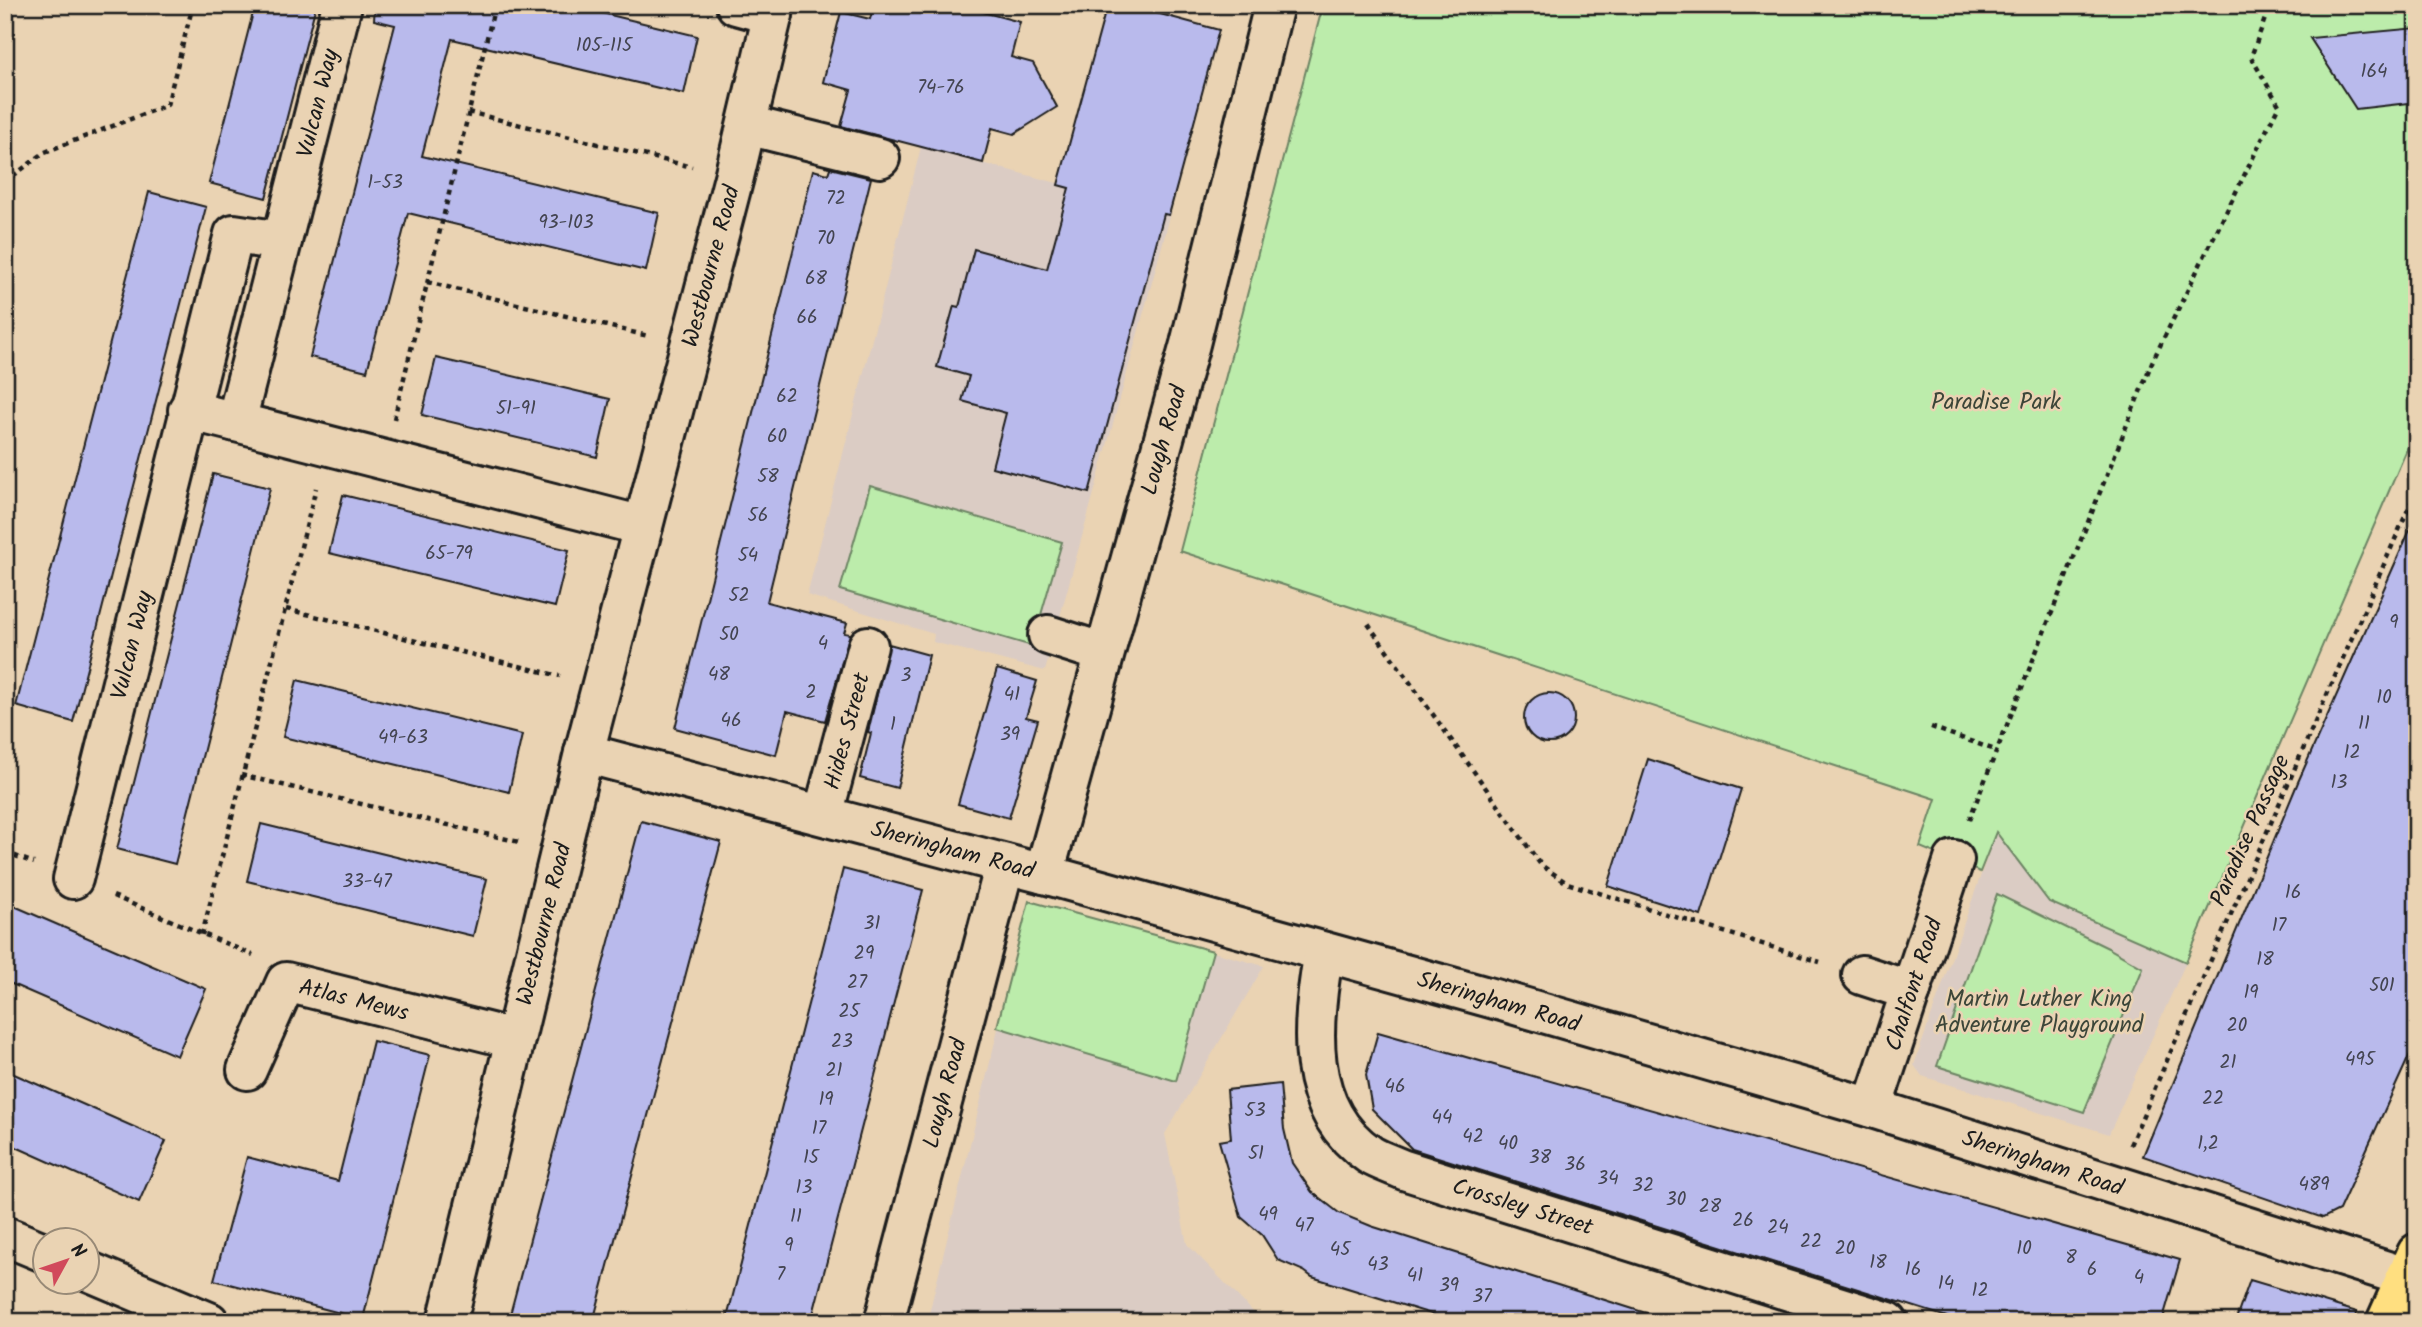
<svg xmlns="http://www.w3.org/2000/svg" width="2422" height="1327" font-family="Kalam,sans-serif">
	<rect width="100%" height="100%" fill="#ead3b3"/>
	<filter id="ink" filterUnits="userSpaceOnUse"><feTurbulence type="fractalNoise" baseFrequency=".0143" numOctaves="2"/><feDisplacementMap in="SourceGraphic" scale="14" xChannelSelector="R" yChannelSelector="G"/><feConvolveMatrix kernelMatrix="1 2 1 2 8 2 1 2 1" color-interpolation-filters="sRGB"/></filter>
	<g filter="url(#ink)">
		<!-- built -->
		<g fill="#dbccc4">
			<path d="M 921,147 L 1171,213 L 1045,671 L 933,642 L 934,634 L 807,595 Z"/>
			<path d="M 1996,832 L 2049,902 L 2186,962 L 2109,1134 L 1922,1076 L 1914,1065 Z"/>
			<path d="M 1029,901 L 1264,966 L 1165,1134 L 1187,1244 L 1263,1322 L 927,1322 Z"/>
		</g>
		<!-- green -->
		<g fill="#bcecab" stroke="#6c8464" stroke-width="2">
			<path d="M 1323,5 L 2417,5 L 2417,426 L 2186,962 L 2049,902 L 1996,832 L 1980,872 L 1920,847 L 1936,799 L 1180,551 Z"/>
			<path d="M 870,486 L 1062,542 L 1032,646 L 840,590 Z"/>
			<path d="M 1997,894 L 2108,948 L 2143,968 L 2084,1112 L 1937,1066 Z"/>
			<path d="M 1029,901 L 1213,951 L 1176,1081 L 997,1027 Z"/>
		</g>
		<!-- building -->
		<g fill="#b9baec" stroke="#1c1c1c" stroke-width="2">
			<path d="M 255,5 L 316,5 L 266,198 L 209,183 Z"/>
			<path d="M 375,5 L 569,5 L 697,36 L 684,94 L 452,39 L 422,156 L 659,213 L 646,271 L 408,213 L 367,371 L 310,357 L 395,25 L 374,20 Z"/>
			<path d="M 874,5 L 957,5 L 1020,22 L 1011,57 L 1033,63 L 1057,107 L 1014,134 L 992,128 L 983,163 L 841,126 L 851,90 L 823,82 L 841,12 L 870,19 Z"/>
			<path d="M 1107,5 L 1127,5 L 1219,30 L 1169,215 L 1164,214 L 1089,493 L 992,467 L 1006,413 L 962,401 L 969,376 L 937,367 L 954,306 L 959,307 L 974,249 L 1047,269 L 1069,188 L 1058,185 Z"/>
			<path d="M 2417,28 L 2417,102 L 2356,109 L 2310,38 Z"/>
			<path d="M 830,168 L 871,178 L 767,602 L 847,623 L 844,633 L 850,634 L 825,721 L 787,711 L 776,755 L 675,728 L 813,170 L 828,174 Z"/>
			<path d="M 149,192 L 206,207 L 73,722 L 16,706 Z"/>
			<path d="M 436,358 L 610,399 L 597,457 L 422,415 Z"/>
			<path d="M 213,474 L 270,488 L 175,864 L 117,849 Z"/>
			<path d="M 343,495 L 569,550 L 555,607 L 329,553 Z"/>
			<path d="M 2417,514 L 2417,1039 L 2339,1210 L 2323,1218 L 2143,1156 L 2298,782 Z"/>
			<path d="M 889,644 L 929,655 L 897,788 L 860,778 L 871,733 L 868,732 Z"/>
			<path d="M 997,669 L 1037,681 L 1026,717 L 1038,720 L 1009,818 L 958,804 Z"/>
			<path d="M 297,680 L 522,735 L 509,792 L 283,737 Z"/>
			<circle cx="1549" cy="718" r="25"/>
			<path d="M 1648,759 L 1741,789 L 1701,916 L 1608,886 Z"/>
			<path d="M 641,821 L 721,842 L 593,1322 L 508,1322 Z"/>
			<path d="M 261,824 L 487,879 L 473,936 L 247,881 Z"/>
			<path d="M 843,869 L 923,890 L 841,1207 L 811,1322 L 726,1322 Z"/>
			<path d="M 5,902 L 206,989 L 177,1056 L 5,981 Z"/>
			<path d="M 1378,1032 L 2180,1260 L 2162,1322 L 1963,1322 L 1412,1149 L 1372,1109 L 1366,1075 Z"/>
			<path d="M 373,1041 L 430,1055 L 363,1319 L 214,1280 L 247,1157 L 338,1181 Z"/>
			<path d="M 5,1070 L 166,1141 L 139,1202 L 5,1142 Z"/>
			<path d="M 1280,1084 L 1284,1129 L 1292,1163 L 1312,1192 L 1339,1213 L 1371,1226 L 1649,1314 L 1648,1322 L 1457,1322 L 1312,1277 L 1304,1271 L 1278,1260 L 1262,1235 L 1241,1217 L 1219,1141 L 1231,1139 L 1227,1090 Z"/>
			<path d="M 2250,1280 L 2357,1312 L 2356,1322 L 2235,1322 Z"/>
		</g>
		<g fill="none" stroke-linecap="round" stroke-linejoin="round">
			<!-- minor casing -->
			<g stroke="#1c1c1c" stroke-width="44">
				<g id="minor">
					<path d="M 736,5 L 773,15"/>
					<path d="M 747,125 L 880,158"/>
					<path d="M 188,410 L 236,422 L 342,5"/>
					<path d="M 236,422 L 643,526"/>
					<path d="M 1048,635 L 1104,653"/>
					<path d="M 584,753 L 1044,874 L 1502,1001 L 1872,1108 L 2406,1277"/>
					<path d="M 823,815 L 868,646"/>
					<path d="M 1044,874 L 1190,344 L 1274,5"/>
					<path d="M 73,879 L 234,234 L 282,241"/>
					<path d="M 1324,952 C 1311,1022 1302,1109 1370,1155 C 1380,1161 1393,1165 1404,1170 L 1888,1322"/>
					<path d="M 1862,975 L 1911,991"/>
					<path d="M 247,1070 L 286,982 L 514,1039"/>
					<path d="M 1872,1108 L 1954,860"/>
					<path d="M 5,1236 L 46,1253"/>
					<path d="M 88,1271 L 209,1322"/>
					<path d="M 447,1322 L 584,753 L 734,177 L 775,5"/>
					<path d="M 884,1322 L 1005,864"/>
				</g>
			</g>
			<!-- major casing -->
			<g stroke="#1c1c1c" stroke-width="44">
				<path id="major" d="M 2386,1322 L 2417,1253"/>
			</g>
			<!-- path -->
			<g stroke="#1c1c1c" stroke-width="4.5" stroke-dasharray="5 5" stroke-linecap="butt">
				<path d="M 468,112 L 692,167"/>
				<path d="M 5,182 L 45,152 L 167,105 L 193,5"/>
				<path d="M 427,282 L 648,336"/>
				<path d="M 394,419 L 495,5"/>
				<path d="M 286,609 L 560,676"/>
				<path d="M 1368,624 L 1541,865 L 1567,883 L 1820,962"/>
				<path d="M 1931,727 L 1995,750"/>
				<path d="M 241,775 L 519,842"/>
				<path d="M 1969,820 L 2152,362 L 2279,105 L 2251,57 L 2270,5"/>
				<path d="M 5,852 L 34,863"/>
				<path d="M 113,896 L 253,955"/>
				<path d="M 202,935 L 316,488"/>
				<path d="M 2130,1145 L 2417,489"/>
			</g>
			<!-- minor -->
			<use href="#minor" stroke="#ead3b3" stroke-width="38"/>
			<!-- major -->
			<use href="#major" stroke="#ffdf80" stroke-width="38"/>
		</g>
	</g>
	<g text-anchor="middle" stroke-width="5" stroke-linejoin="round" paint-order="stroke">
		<!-- number labels -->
		<g font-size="19" fill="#434450">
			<text x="604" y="51">105-115</text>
			<text x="2374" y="77">164</text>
			<text x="941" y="93">74-76</text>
			<text x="385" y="188">1-53</text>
			<text x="836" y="204">72</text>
			<text x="566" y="228">93-103</text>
			<text x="826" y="244">70</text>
			<text x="816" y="284">68</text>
			<text x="807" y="323">66</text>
			<text x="787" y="402">62</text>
			<text x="516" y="414">51-91</text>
			<text x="777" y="442">60</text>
			<text x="768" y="482">58</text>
			<text x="758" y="521">56</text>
			<text x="449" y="559">65-79</text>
			<text x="748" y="561">54</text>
			<text x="739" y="601">52</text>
			<text x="2394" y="628">9</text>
			<text x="729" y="640">50</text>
			<text x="823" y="649">4</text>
			<text x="719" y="680">48</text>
			<text x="906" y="681">3</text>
			<text x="811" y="698">2</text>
			<text x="1012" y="700">41</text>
			<text x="2384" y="703">10</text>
			<text x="731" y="726">46</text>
			<text x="2364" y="729">11</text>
			<text x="893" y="730">1</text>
			<text x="1010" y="740">39</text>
			<text x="403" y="743">49-63</text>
			<text x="2352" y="758">12</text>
			<text x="2339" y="788">13</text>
			<text x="367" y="887">33-47</text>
			<text x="2293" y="898">16</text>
			<text x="872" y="929">31</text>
			<text x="2279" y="931">17</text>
			<text x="864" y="959">29</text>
			<text x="2265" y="965">18</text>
			<text x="857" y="988">27</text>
			<text x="2382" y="991">501</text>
			<text x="2251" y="998">19</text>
			<text x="849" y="1017">25</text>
			<text x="2237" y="1031">20</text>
			<text x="842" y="1047">23</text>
			<text x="2360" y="1065">495</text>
			<text x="2228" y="1068">21</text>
			<text x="834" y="1076">21</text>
			<text x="1395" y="1092">46</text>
			<text x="2213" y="1104">22</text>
			<text x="826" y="1105">19</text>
			<text x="1255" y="1116">53</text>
			<text x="1442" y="1123">44</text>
			<text x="819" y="1134">17</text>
			<text x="1473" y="1142">42</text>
			<text x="1508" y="1149">40</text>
			<text x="2208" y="1149">1,2</text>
			<text x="1256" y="1159">51</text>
			<text x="811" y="1163">15</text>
			<text x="1540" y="1163">38</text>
			<text x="1575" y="1170">36</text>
			<text x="1608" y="1184">34</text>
			<text x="2314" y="1190">489</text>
			<text x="1643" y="1191">32</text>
			<text x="804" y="1193">13</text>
			<text x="1676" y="1205">30</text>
			<text x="1710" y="1212">28</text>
			<text x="1268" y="1220">49</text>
			<text x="796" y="1222">11</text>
			<text x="1743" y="1226">26</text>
			<text x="1304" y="1231">47</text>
			<text x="1778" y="1233">24</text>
			<text x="1811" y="1247">22</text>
			<text x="789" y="1251">9</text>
			<text x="1845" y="1254">20</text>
			<text x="2024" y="1254">10</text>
			<text x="1340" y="1255">45</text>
			<text x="2071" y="1263">8</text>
			<text x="1878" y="1268">18</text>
			<text x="1378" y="1270">43</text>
			<text x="1913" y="1275">16</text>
			<text x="2092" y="1275">6</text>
			<text x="781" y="1280">7</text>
			<text x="1415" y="1281">41</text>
			<text x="2139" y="1283">4</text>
			<text x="1946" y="1289">14</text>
			<text x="1449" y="1291">39</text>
			<text x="1980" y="1296">12</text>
			<text x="1482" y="1302">37</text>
		</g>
		<!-- street labels -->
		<g font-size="23" fill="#1c1c1c" stroke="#ead3b3">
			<text transform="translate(317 103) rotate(-76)" y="8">Vulcan Way</text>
			<text transform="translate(710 266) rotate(-75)" y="8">Westbourne Road</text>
			<text transform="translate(1163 440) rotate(-74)" y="8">Lough Road</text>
			<text transform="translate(131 645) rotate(-76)" y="8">Vulcan Way</text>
			<text transform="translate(846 731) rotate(-75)" y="8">Hides Street</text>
			<text transform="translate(2249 830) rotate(-66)" y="8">Paradise Passage</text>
			<text transform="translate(953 849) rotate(15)" y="8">Sheringham Road</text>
			<text transform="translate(543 924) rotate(-76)" y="8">Westbourne Road</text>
			<text transform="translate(1913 984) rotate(-72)" y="8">Chalfont Road</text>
			<text transform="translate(354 999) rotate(14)" y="8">Atlas Mews</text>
			<text transform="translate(1499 1001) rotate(16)" y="8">Sheringham Road</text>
			<text transform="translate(944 1093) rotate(-75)" y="8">Lough Road</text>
			<text transform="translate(2043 1162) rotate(18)" y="8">Sheringham Road</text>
			<text transform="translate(1523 1206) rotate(17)" y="8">Crossley Street</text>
		</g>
		<!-- park labels -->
		<g font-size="23" fill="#3c4639" stroke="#ead3b3">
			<text x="1996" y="409">Paradise Park</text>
			<text x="2039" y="1006">Martin Luther King<tspan x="2039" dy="26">Adventure Playground</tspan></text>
		</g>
	</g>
	<!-- margin -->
	<rect width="2422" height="1327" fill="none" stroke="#ead3b3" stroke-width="28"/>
	<rect x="14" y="14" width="2394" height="1299" fill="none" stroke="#1c1c1c" stroke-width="2.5" filter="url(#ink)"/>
	<!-- north arrow -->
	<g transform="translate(66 1261) rotate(50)"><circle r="33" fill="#ead3b3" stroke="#988a77" stroke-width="2"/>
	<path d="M0-5L12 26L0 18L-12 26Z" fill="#d1495b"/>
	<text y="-10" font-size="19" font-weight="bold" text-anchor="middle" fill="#1c1c1c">N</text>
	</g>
</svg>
